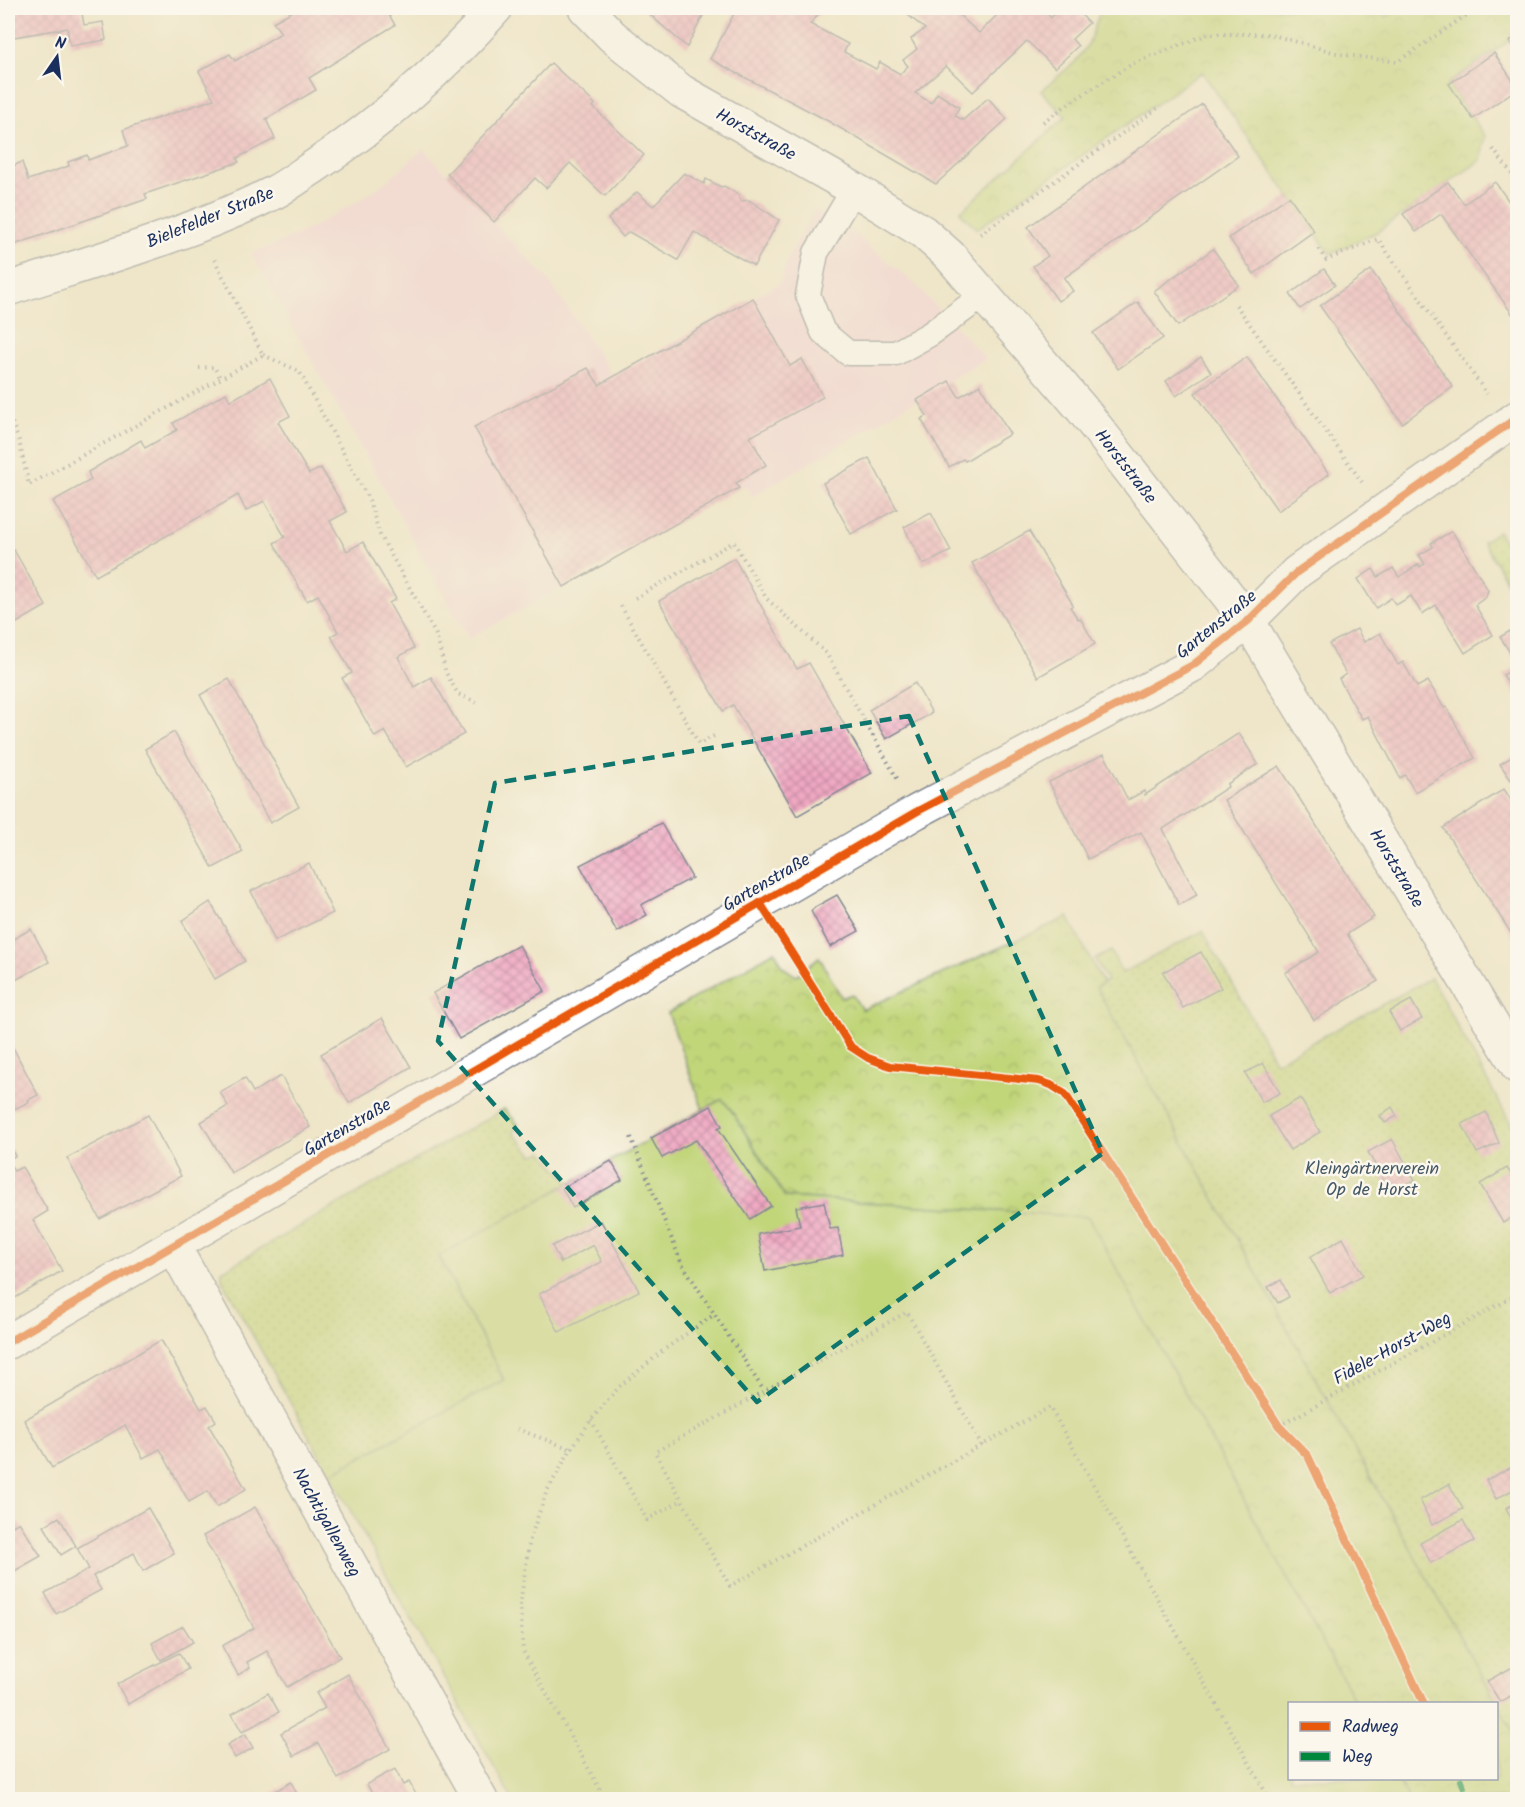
<svg xmlns="http://www.w3.org/2000/svg" width="1525" height="1807" font-family="Kalam,sans-serif">
	<defs>
		<pattern id="grass-dots" width="8" height="8" patternUnits="userSpaceOnUse" patternTransform="scale(1.5)"><rect width="8" height="8" fill="#c1d579"/><path d="M2 2h.1M6 6h.1" fill="none" stroke="#a5b76b" stroke-width="1.8" stroke-linecap="round"/></pattern>
		<pattern id="park-crowns" width="20" height="18" patternUnits="userSpaceOnUse" patternTransform="scale(1.5)"><rect width="20" height="18" fill="#c1d579"/><path d="M2 6a3 3 0 1 1 6 0M12 15a3 3 0 1 1 6 0" fill="none" stroke="#a5b76b"/></pattern>
		<pattern id="building-cross-hatch" width="8" height="8" patternUnits="userSpaceOnUse" patternTransform="scale(1.5)"><rect width="8" height="8" fill="#f0a8c2"/><path d="M0 0l8 8M0 8l8-8" fill="none" stroke="#c289a1"/></pattern>
	</defs>
	<rect width="100%" height="100%" fill="#fbf7ec"/>
	<filter id="ink" filterUnits="userSpaceOnUse"><feTurbulence type="fractalNoise" baseFrequency=".0167" numOctaves="2"/><feDisplacementMap in="SourceGraphic" scale="12" xChannelSelector="R" yChannelSelector="G"/><feConvolveMatrix kernelMatrix="1 2 1 2 8 2 1 2 1" color-interpolation-filters="sRGB"/></filter>
	<filter id="wash" filterUnits="userSpaceOnUse"><feTurbulence type="fractalNoise" baseFrequency=".008" numOctaves="4" result="noise"/><feDisplacementMap in="SourceGraphic" scale="24" xChannelSelector="R" yChannelSelector="G"/><feGaussianBlur stdDeviation="1.35" result="paint"/><feColorMatrix in="noise" values="0 0 0 0 0 0 0 0 0 0 0 0 0 0 0 0 0 1.4 0 .05"/><feComposite in="paint" operator="in"/></filter>
	<g filter="url(#wash)">
		<rect width="100%" height="100%" fill="#efe6c9"/>
		<!-- built -->
		<path fill="#f5cfdb" d="M 423,149 L 547,278 L 600,356 L 612,376 L 780,283 L 789,255 L 815,210 L 840,223 L 856,235 L 916,285 L 986,359 L 752,497 L 746,486 L 739,488 L 469,639 L 251,253 L 272,246 L 314,226 L 360,200 L 386,182 Z"/>
		<!-- grass -->
		<g fill="url(#grass-dots)" stroke="#6e826c" stroke-width="1.5">
			<path d="M 1498,531 L 1517,563 L 1517,598 L 1483,542 Z"/>
			<path d="M 1203,931 L 1276,1062 L 1431,978 L 1517,1135 L 1517,1739 L 1096,987 L 1107,981 L 1095,959 L 1111,951 L 1122,973 Z"/>
			<path d="M 504,1109 L 518,1124 L 513,1133 L 534,1155 L 543,1152 L 570,1183 L 439,1257 L 504,1380 L 330,1474 L 222,1280 L 222,1271 Z"/>
		</g>
		<!-- park -->
		<g fill="url(#park-crowns)" stroke="#6e826c" stroke-width="1.5">
			<path d="M 1101,8 L 1369,8 L 1386,17 L 1400,8 L 1517,8 L 1517,35 L 1448,84 L 1485,136 L 1481,160 L 1377,232 L 1330,254 L 1202,72 L 977,229 L 960,212 L 1066,117 L 1041,91 L 1075,62 L 1089,43 Z"/>
			<path d="M 1068,917 L 1103,983 L 1096,987 L 1517,1739 L 1517,1799 L 1409,1799 L 1397,1779 L 1496,1778 L 1496,1704 L 1356,1703 L 1088,1218 L 785,1197 L 731,1110 L 722,1100 L 703,1110 L 668,1013 L 775,951 L 783,967 L 796,976 L 819,957 L 842,998 L 852,994 L 862,1010 Z"/>
		</g>
		<!-- pitch -->
		<path fill="#c1d579" stroke="#6e826c" stroke-width="1.5" d="M 722,1099 L 731,1110 L 785,1197 L 1088,1217 L 1356,1703 L 1290,1704 L 1290,1778 L 1397,1779 L 1409,1799 L 512,1799 L 330,1474 L 504,1380 L 439,1256 Z"/>
		<g id="blocks">
			<!-- building -->
			<g fill="url(#building-cross-hatch)">
				<path d="M 8,8 L 81,8 L 84,25 L 103,22 L 106,40 L 70,46 L 67,28 L 8,38 Z"/>
				<path d="M 298,8 L 402,8 L 389,15 L 395,25 L 309,78 L 316,90 L 266,119 L 275,139 L 237,158 L 239,162 L 145,194 L 147,199 L 8,247 L 8,168 L 22,162 L 28,180 L 69,166 L 68,162 L 87,155 L 88,160 L 128,146 L 123,130 L 214,99 L 199,71 L 230,54 L 235,61 L 281,33 L 273,22 Z"/>
				<path d="M 642,8 L 707,8 L 687,47 Z"/>
				<path d="M 737,8 L 824,8 L 810,24 L 848,44 L 844,52 L 876,69 L 880,62 L 900,74 L 908,66 L 903,60 L 917,49 L 911,39 L 925,29 L 908,15 L 916,12 L 911,8 L 965,8 L 959,15 L 979,33 L 999,13 L 993,8 L 1041,8 L 1051,18 L 1057,11 L 1054,8 L 1075,8 L 1089,23 L 1072,39 L 1078,46 L 1055,68 L 1027,41 L 973,92 L 946,66 L 915,93 L 931,103 L 937,93 L 959,107 L 955,116 L 963,120 L 988,98 L 1007,119 L 936,184 L 828,121 L 710,59 Z"/>
				<path d="M 1518,35 L 1518,53 L 1509,42 Z"/>
				<path d="M 1494,53 L 1518,88 L 1473,119 L 1449,84 Z"/>
				<path d="M 551,63 L 595,104 L 593,107 L 644,155 L 605,196 L 570,163 L 546,188 L 535,178 L 494,222 L 447,174 Z"/>
				<path d="M 1202,104 L 1238,156 L 1064,278 L 1073,291 L 1058,301 L 1033,266 L 1048,256 L 1028,227 Z"/>
				<path d="M 684,173 L 704,184 L 706,179 L 721,187 L 724,186 L 739,195 L 739,198 L 742,201 L 749,200 L 779,220 L 754,266 L 694,232 L 678,260 L 629,232 L 623,237 L 608,219 L 637,192 L 653,206 Z"/>
				<path d="M 1448,182 L 1464,204 L 1495,182 L 1518,214 L 1518,322 L 1441,214 L 1416,232 L 1403,214 Z"/>
				<path d="M 1289,196 L 1314,231 L 1254,274 L 1229,238 Z"/>
				<path d="M 1213,249 L 1239,285 L 1178,326 L 1154,291 Z"/>
				<path d="M 1324,269 L 1335,285 L 1300,309 L 1290,294 Z"/>
				<path d="M 1371,270 L 1453,387 L 1402,423 L 1320,306 Z"/>
				<path d="M 753,298 L 790,366 L 802,359 L 823,397 L 750,437 L 766,465 L 736,483 L 739,488 L 564,587 L 474,427 L 588,368 L 599,385 Z"/>
				<path d="M 1138,302 L 1163,338 L 1118,369 L 1093,333 Z"/>
				<path d="M 1201,357 L 1211,372 L 1176,396 L 1166,381 Z"/>
				<path d="M 1247,357 L 1329,474 L 1278,511 L 1195,393 Z"/>
				<path d="M 270,378 L 290,416 L 278,422 L 309,474 L 321,468 L 347,512 L 330,521 L 347,551 L 363,542 L 396,599 L 389,603 L 414,648 L 398,657 L 414,687 L 431,677 L 464,734 L 406,767 L 385,731 L 375,737 L 342,678 L 352,673 L 331,636 L 338,632 L 318,595 L 307,601 L 274,543 L 285,537 L 264,501 L 246,511 L 238,495 L 96,576 L 53,501 L 91,480 L 88,472 L 141,440 L 145,448 L 177,430 L 173,423 L 226,393 L 230,401 Z"/>
				<path d="M 949,381 L 959,397 L 980,385 L 1010,434 L 965,461 L 963,459 L 949,467 L 921,419 L 927,416 L 917,400 Z"/>
				<path d="M 869,458 L 897,509 L 851,534 L 823,483 Z"/>
				<path d="M 931,513 L 951,551 L 923,565 L 904,527 Z"/>
				<path d="M 1029,531 L 1073,605 L 1070,607 L 1078,619 L 1080,618 L 1095,644 L 1038,677 L 972,563 Z"/>
				<path d="M 1452,531 L 1488,590 L 1486,597 L 1475,605 L 1493,635 L 1465,653 L 1436,605 L 1422,614 L 1411,596 L 1396,605 L 1391,598 L 1376,608 L 1358,579 L 1373,569 L 1378,577 L 1393,568 L 1399,577 L 1419,564 L 1420,567 L 1425,564 L 1419,555 L 1433,547 L 1431,543 Z"/>
				<path d="M 10,543 L 46,606 L 8,628 L 8,545 Z"/>
				<path d="M 734,558 L 797,669 L 809,663 L 872,773 L 797,816 L 733,705 L 723,711 L 659,601 Z"/>
				<path d="M 1518,626 L 1518,665 L 1500,637 Z"/>
				<path d="M 1357,629 L 1364,642 L 1380,633 L 1398,665 L 1403,662 L 1417,687 L 1428,681 L 1444,708 L 1446,707 L 1475,758 L 1415,792 L 1405,775 L 1400,778 L 1368,716 L 1362,719 L 1339,679 L 1346,674 L 1329,644 Z"/>
				<path d="M 1518,667 L 1518,698 L 1503,675 Z"/>
				<path d="M 229,679 L 299,807 L 270,823 L 200,695 Z"/>
				<path d="M 915,683 L 932,713 L 886,739 L 869,710 Z"/>
				<path d="M 174,732 L 243,852 L 213,868 L 145,749 Z"/>
				<path d="M 1239,733 L 1258,764 L 1227,784 L 1228,787 L 1163,829 L 1197,895 L 1179,905 L 1141,832 L 1088,859 L 1049,782 L 1104,754 L 1128,800 L 1144,791 L 1145,795 Z"/>
				<path d="M 1518,753 L 1518,776 L 1511,780 L 1500,764 Z"/>
				<path d="M 1279,766 L 1374,917 L 1347,934 L 1378,981 L 1314,1020 L 1285,973 L 1319,952 L 1224,800 Z"/>
				<path d="M 1504,789 L 1518,811 L 1518,944 L 1443,828 Z"/>
				<path d="M 661,823 L 692,878 L 641,905 L 647,915 L 617,932 L 580,865 Z"/>
				<path d="M 309,863 L 333,913 L 275,941 L 251,891 Z"/>
				<path d="M 837,895 L 859,931 L 830,947 L 811,911 L 815,907 Z"/>
				<path d="M 210,902 L 245,961 L 215,979 L 182,921 Z"/>
				<path d="M 31,929 L 49,962 L 8,984 L 8,942 Z"/>
				<path d="M 519,945 L 545,991 L 459,1039 L 433,993 Z"/>
				<path d="M 1201,952 L 1221,988 L 1183,1008 L 1163,972 Z"/>
				<path d="M 1411,1000 L 1422,1019 L 1400,1031 L 1389,1012 Z"/>
				<path d="M 382,1018 L 411,1067 L 349,1103 L 321,1054 Z"/>
				<path d="M 8,1038 L 38,1095 L 28,1100 L 29,1102 L 8,1112 Z"/>
				<path d="M 1263,1063 L 1280,1093 L 1262,1102 L 1245,1073 Z"/>
				<path d="M 281,1076 L 310,1127 L 231,1173 L 201,1122 L 228,1106 L 220,1092 L 245,1078 L 253,1092 Z"/>
				<path d="M 1300,1098 L 1320,1132 L 1290,1150 L 1269,1116 Z"/>
				<path d="M 711,1106 L 722,1126 L 718,1128 L 771,1206 L 750,1219 L 696,1140 L 662,1158 L 651,1138 Z"/>
				<path d="M 1392,1107 L 1397,1116 L 1385,1123 L 1380,1116 Z"/>
				<path d="M 1486,1112 L 1499,1143 L 1477,1153 L 1462,1124 Z"/>
				<path d="M 148,1115 L 181,1176 L 100,1219 L 67,1158 Z"/>
				<path d="M 1392,1139 L 1415,1180 L 1391,1193 L 1368,1152 Z"/>
				<path d="M 8,1144 L 15,1156 L 8,1160 Z"/>
				<path d="M 8,1160 L 14,1171 L 22,1167 L 48,1211 L 33,1220 L 62,1271 L 8,1302 Z"/>
				<path d="M 611,1161 L 622,1180 L 573,1208 L 562,1188 Z"/>
				<path d="M 1507,1168 L 1518,1185 L 1518,1214 L 1503,1223 L 1480,1184 Z"/>
				<path d="M 824,1202 L 830,1229 L 838,1228 L 843,1255 L 765,1271 L 758,1234 L 800,1226 L 796,1207 Z"/>
				<path d="M 601,1221 L 639,1291 L 559,1332 L 539,1294 L 602,1262 L 593,1245 L 561,1263 L 552,1246 Z"/>
				<path d="M 1343,1238 L 1363,1275 L 1330,1293 L 1310,1257 Z"/>
				<path d="M 1281,1280 L 1289,1297 L 1278,1303 L 1268,1287 Z"/>
				<path d="M 161,1340 L 201,1409 L 207,1406 L 216,1421 L 209,1426 L 246,1489 L 217,1507 L 208,1491 L 189,1502 L 160,1449 L 143,1458 L 125,1425 L 52,1468 L 24,1420 Z"/>
				<path d="M 1512,1467 L 1518,1477 L 1518,1487 L 1496,1499 L 1486,1480 Z"/>
				<path d="M 1449,1484 L 1463,1509 L 1432,1525 L 1420,1500 Z"/>
				<path d="M 1518,1502 L 1518,1532 L 1506,1508 Z"/>
				<path d="M 255,1507 L 340,1657 L 287,1687 L 267,1651 L 247,1662 L 250,1668 L 238,1675 L 222,1646 L 254,1628 L 203,1536 Z"/>
				<path d="M 148,1508 L 174,1553 L 143,1571 L 134,1553 L 93,1576 L 101,1590 L 56,1614 L 45,1593 L 89,1569 L 77,1548 Z"/>
				<path d="M 59,1517 L 76,1546 L 61,1555 L 44,1526 Z"/>
				<path d="M 8,1520 L 11,1527 L 19,1522 L 41,1556 L 11,1573 L 8,1568 Z"/>
				<path d="M 1463,1520 L 1474,1541 L 1431,1563 L 1420,1543 Z"/>
				<path d="M 183,1626 L 193,1642 L 161,1660 L 152,1643 Z"/>
				<path d="M 179,1653 L 188,1669 L 128,1704 L 117,1684 Z"/>
				<path d="M 1518,1664 L 1518,1692 L 1500,1702 L 1487,1681 Z"/>
				<path d="M 348,1674 L 390,1749 L 338,1779 L 318,1743 L 294,1756 L 281,1733 L 325,1708 L 316,1693 Z"/>
				<path d="M 268,1693 L 279,1712 L 242,1732 L 232,1714 Z"/>
				<path d="M 245,1734 L 253,1748 L 235,1758 L 227,1745 Z"/>
				<path d="M 395,1769 L 403,1785 L 409,1782 L 419,1800 L 375,1800 L 367,1784 Z"/>
				<path d="M 291,1782 L 300,1800 L 260,1800 Z"/>
			</g>
		</g>
	</g>
	<g filter="url(#ink)">
		<use href="#blocks" fill-opacity="0" stroke="#858a94" stroke-width="1.5"/>
		<g fill="none" stroke-linecap="round" stroke-linejoin="round">
			<!-- service casing -->
			<g stroke="#858a94" stroke-width="27">
				<path id="service" d="M 854,189 L 816,253 L 808,295 L 823,332 L 848,353 L 896,353 L 930,334 L 984,295"/>
			</g>
			<!-- minor casing -->
			<g stroke="#858a94" stroke-width="36">
				<g id="minor">
					<path d="M 585,8 L 612,36 L 681,91 L 854,189 L 923,232 L 949,255 L 1082,409 L 1248,621 L 1518,1067"/>
					<path d="M 8,289 C 97,260 188,235 273,193 C 287,186 301,175 315,166 C 382,122 443,68 496,8"/>
					<path d="M 173,1245 L 481,1800"/>
					<path d="M 8,1342 L 916,812 L 1193,665 L 1248,621 L 1297,572 L 1518,417"/>
				</g>
			</g>
			<!-- path -->
			<g stroke="#858a94" stroke-width="4" stroke-dasharray="1.5 4.5" stroke-linecap="butt">
				<path d="M 1043,122 L 1074,100 L 1132,64 L 1208,34 L 1269,34 L 1340,54 L 1397,62 L 1477,8"/>
				<path d="M 1493,149 L 1518,182"/>
				<path d="M 980,234 L 1158,108"/>
				<path d="M 1319,249 L 1326,260 L 1378,239 L 1487,394"/>
				<path d="M 1236,305 L 1362,482"/>
				<path d="M 263,355 L 299,371 L 369,500 L 380,535 L 436,635 L 446,673 L 458,694 L 480,704"/>
				<path d="M 199,368 L 214,367 L 221,379"/>
				<path d="M 10,417 L 19,441 L 29,485 L 263,355 L 214,259"/>
				<path d="M 635,598 L 734,542 L 766,598 L 826,653 L 898,780"/>
				<path d="M 621,606 L 699,744 L 714,736"/>
				<path d="M 631,1137 L 681,1262 L 764,1391"/>
				<path d="M 591,1420 L 647,1520 L 682,1500"/>
				<path d="M 1279,1426 L 1518,1294"/>
				<path d="M 517,1429 L 571,1449"/>
				<path d="M 982,1446 L 907,1312 L 655,1452 L 730,1586 L 1050,1407 L 1270,1800"/>
				<path d="M 606,1800 L 523,1651 L 520,1604 L 530,1539 L 546,1493 L 571,1449 L 591,1420 L 619,1387 L 665,1349 L 715,1314"/>
			</g>
			<!-- service -->
			<use href="#service" stroke="#fff" stroke-width="24"/>
			<!-- minor -->
			<use href="#minor" stroke="#fff" stroke-width="33"/>
			<!-- quiet -->
			<path stroke="#00873e" stroke-width="6" stroke-dasharray="12 6" stroke-linecap="butt" d="M 1460,1778 L 1469,1800"/>
			<!-- cycleway casing -->
			<g stroke="#fbf7ec" stroke-width="11">
				<g id="cycleway">
					<path d="M 760,903 L 851,1047 L 868,1058 L 890,1066 L 1039,1081 L 1051,1085 L 1065,1094 L 1279,1426 L 1308,1456 L 1424,1704"/>
					<path d="M 8,1342 L 916,812 L 1193,665 L 1248,621 L 1297,572 L 1518,417"/>
				</g>
			</g>
			<!-- cycleway -->
			<use href="#cycleway" stroke="#e8590c" stroke-width="8"/>
		</g>
	</g>
	<!-- marked area -->
	<path d="M0 0H1525V1807H0ZM 909,716 L 1103,1153 L 757,1402 L 438,1041 L 495,783 Z" fill="#efe6c9" fill-opacity=".55" fill-rule="evenodd"/>
	<path fill="none" stroke="#0f766e" stroke-width="4.5" stroke-dasharray="12 8" stroke-linejoin="round" d="M 909,716 L 1103,1153 L 757,1402 L 438,1041 L 495,783 Z"/>
	<g text-anchor="middle" stroke-width="5" stroke-linejoin="round" paint-order="stroke">
		<!-- street labels -->
		<g font-size="18" fill="#1b2f5e" stroke="#fbf7ec">
			<text transform="translate(756 134) rotate(29)" y="6">Horststraße</text>
			<text transform="translate(210 217) rotate(-22)" y="6">Bielefelder Straße</text>
			<text transform="translate(1126 466) rotate(52)" y="6">Horststraße</text>
			<text transform="translate(1216 624) rotate(-39)" y="6">Gartenstraße</text>
			<text transform="translate(1397 868) rotate(59)" y="6">Horststraße</text>
			<text transform="translate(766 882) rotate(-30)" y="6">Gartenstraße</text>
			<text transform="translate(347 1127) rotate(-30)" y="6">Gartenstraße</text>
			<text transform="translate(1392 1348) rotate(-29)" y="6">Fidele-Horst-Weg</text>
			<text transform="translate(327 1522) rotate(61)" y="6">Nachtigallenweg</text>
		</g>
		<!-- park labels -->
		<g font-size="18" fill="#445865" stroke="#fbf7ec">
			<text x="1372" y="1174">Kleingärtnerverein<tspan x="1372" dy="21">Op de Horst</tspan></text>
		</g>
	</g>
	<!-- margin -->
	<rect width="1525" height="1807" fill="none" stroke="#fbf7ec" stroke-width="30"/>
	<!-- legend -->
	<rect x="1288" y="1702" width="210" height="78" fill="#fbf7ec" stroke="#a1a7b3" stroke-width="1.5"/>
	<rect x="1300" y="1722" width="30" height="9" fill="#e8590c" stroke="#a1a7b3" stroke-width="1.5"/>
	<text x="1342" y="1732" font-size="18" fill="#1b2f5e">Radweg</text>
	<rect x="1300" y="1752" width="30" height="9" fill="#00873e" stroke="#a1a7b3" stroke-width="1.5"/>
	<text x="1342" y="1762" font-size="18" fill="#1b2f5e">Weg</text>
	<!-- north arrow -->
	<g transform="translate(57 57) rotate(14)" stroke="#fbf7ec" stroke-width="4.5" paint-order="stroke">
	<path d="M0-4.5L10 22L0 15L-10 22Z" fill="#1b2f5e"/>
	<text y="-9" font-size="16" font-weight="bold" text-anchor="middle" fill="#1b2f5e">N</text>
	</g>
</svg>
